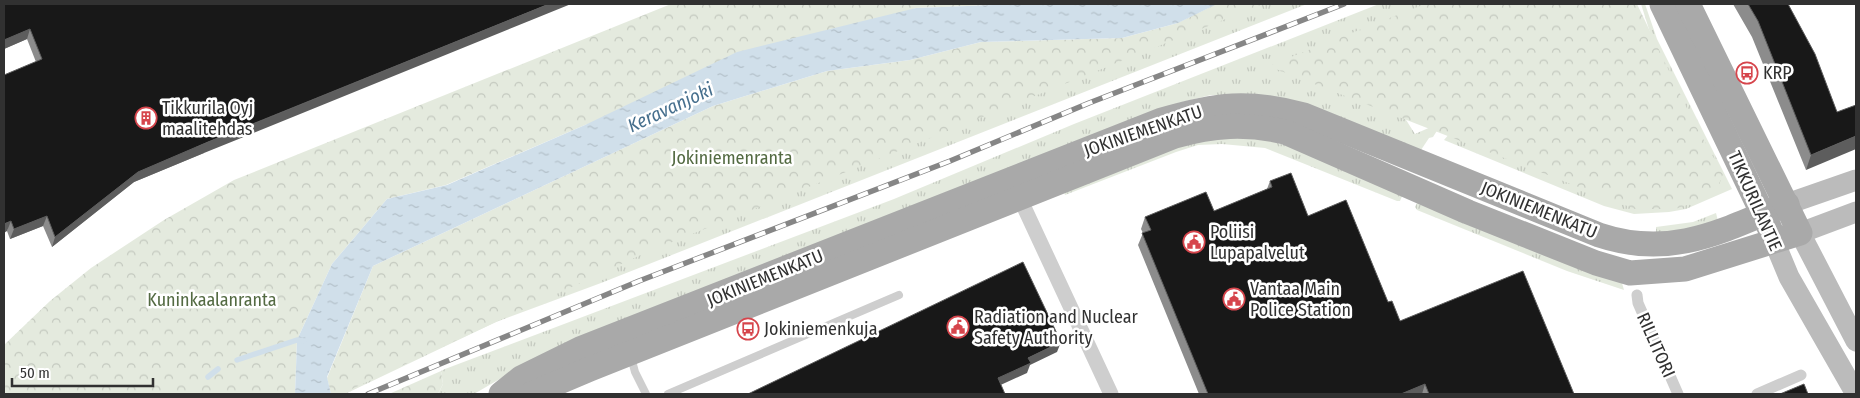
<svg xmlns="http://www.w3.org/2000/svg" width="1860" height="398" font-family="'Fira Sans Condensed',sans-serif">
	<defs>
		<pattern id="grass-tufts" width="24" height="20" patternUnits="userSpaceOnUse" patternTransform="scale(1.25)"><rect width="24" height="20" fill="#e4eade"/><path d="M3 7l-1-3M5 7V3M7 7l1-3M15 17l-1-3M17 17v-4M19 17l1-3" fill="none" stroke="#c4c9bf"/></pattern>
		<pattern id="forest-crowns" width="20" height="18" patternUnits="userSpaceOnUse" patternTransform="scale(1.25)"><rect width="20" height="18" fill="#e4eade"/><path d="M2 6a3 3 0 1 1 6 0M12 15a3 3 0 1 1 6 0" fill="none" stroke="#c4c9bf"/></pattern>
		<pattern id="water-ripples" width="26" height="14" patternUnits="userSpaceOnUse" patternTransform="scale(1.25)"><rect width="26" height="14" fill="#d0dfea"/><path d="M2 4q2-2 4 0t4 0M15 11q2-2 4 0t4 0" fill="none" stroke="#b3c0c9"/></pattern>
	</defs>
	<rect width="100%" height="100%" fill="#fff"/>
	<!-- grass -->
	<g fill="url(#grass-tufts)">
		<path d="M 1217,4 L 1307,4 L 601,283 L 496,322 L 345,394 L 331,394 L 436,335 L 1178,23 Z"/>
		<path d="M 1379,4 L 1515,4 L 1375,71 L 1415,134 L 1433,126 L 1440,126 L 1433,137 L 1429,138 L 1421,150 L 1273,97 L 1211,95 L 1178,103 L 524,365 L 474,394 L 438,394 L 443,384 L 441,371 L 445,369 L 894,199 L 1074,124 Z"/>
		<path d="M 1641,4 L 1645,4 L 1657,39 L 1732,189 L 1686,209 L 1669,212 L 1634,214 L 1604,206 L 1444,140 L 1456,126 L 1653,42 Z"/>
		<path d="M 1226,134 L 1271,141 L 1288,146 L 1403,194 L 1400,201 L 1397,201 L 1265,148 L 1222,144 L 1198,145 L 1176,152 L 1065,195 L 1063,188 L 1160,149 Z"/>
		<path d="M 1418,201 L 1622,283 L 1624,290 L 1567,271 L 1417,210 L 1415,207 Z"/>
		<path d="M 1716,213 L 1718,221 L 1690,230 L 1656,234 L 1656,227 L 1693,222 Z"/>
	</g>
	<!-- forest -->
	<g fill="url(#forest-crowns)">
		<path d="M 671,4 L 1021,4 L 916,8 L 585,125 L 446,185 L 387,199 L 332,264 L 297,340 L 295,394 L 4,394 L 4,345 L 50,301 L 91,268 L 164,220 L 234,180 Z"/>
		<path d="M 1217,4 L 1263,4 L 645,253 L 341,394 L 331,394 L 327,378 L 373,266 L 713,106 L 827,71 L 910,60 L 981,42 L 1122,38 L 1178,23 Z"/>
		<path d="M 1425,4 L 1637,4 L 1693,121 L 1723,174 L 1714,196 L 1675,209 L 1635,209 L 1268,66 Z"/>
		<path d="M 441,371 L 443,384 L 438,394 L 389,394 Z"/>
	</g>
	<!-- water -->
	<path fill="url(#water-ripples)" d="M 1021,4 L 1217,4 L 1178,23 L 1122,38 L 981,42 L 910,60 L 827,71 L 713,106 L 373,266 L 327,377 L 331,394 L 295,394 L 297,340 L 332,264 L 387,199 L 447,185 L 585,125 L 737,52 L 916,8 Z"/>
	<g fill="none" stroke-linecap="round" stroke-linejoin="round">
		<!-- stream -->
		<g stroke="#d0dfea" stroke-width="5.5">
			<path d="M 237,360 L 297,340 L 304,341"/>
			<path d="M 208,377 L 218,369"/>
		</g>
		<!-- service -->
		<g stroke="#cecece" stroke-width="8">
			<path d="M 631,357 L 635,372 L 646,394"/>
			<path d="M 668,394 L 899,295"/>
		</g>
		<!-- pedestrian -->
		<g stroke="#cecece" stroke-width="11">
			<path d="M 1637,295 L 1638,303 L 1678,394"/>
			<path d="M 1757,394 L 1801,375"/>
		</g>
		<!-- minor -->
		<path stroke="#cecece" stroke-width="15" d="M 1016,190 L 1111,394"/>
		<!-- secondary -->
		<g stroke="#bbb" stroke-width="21">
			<path d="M 1787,204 L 1856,180"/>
			<path d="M 1856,212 L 1800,233 L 1856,341"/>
			<path d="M 1774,241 L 1789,277 L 1856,394"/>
		</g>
		<!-- primary -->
		<g stroke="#a9a9a9" stroke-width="25">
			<path d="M 1662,4 L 1770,229"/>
			<path d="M 501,394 L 521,378 L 580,349 L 1162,120 C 1216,104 1249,100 1304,115 L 1599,235 C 1671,259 1722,231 1787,204"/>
			<path d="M 531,394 L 590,369 L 1175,136 C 1213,125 1246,123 1285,132 L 1468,212 L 1596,263 L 1630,273 L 1685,269 L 1800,233 L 1688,4"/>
		</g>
		<!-- rail casing -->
		<g stroke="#868686" stroke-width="5.5">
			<path id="rail" d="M 368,394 L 639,281 L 950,161 L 1089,103 L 1344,4"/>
		</g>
		<!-- rail -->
		<use href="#rail" stroke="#fff" stroke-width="4" stroke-dasharray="11" stroke-linecap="butt"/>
	</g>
	<!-- wall -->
	<g fill="#8c8c8c">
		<path d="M 4,4 L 204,153 L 134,182 L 52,247 L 43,226 L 10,239 L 7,231 L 36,62 L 27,39 L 4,49 Z"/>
		<path d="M 1733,4 L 1788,4 L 1837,112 L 1806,170 L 1752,37 Z"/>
		<path d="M 1270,181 L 1308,216 L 1388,302 L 1400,321 L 1574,394 L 1199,394 L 1138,245 L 1143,233 L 1141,229 L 1145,217 L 1214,211 L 1267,189 Z"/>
	</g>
	<!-- shaded-wall -->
	<g fill="#5d5d5d">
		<path d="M 549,4 L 571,4 L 204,153 L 134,182 L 52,247 L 55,237 L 138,172 L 208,142 Z"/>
		<path d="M 30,29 L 27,39 L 4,49 L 4,40 Z"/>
		<path d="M 1856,136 L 1856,149 L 1806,170 L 1811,155 Z"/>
		<path d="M 47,216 L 43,226 L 10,239 L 14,229 Z"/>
		<path d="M 11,221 L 7,231 L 4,233 L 4,224 Z"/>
		<path d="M 1061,342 L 1057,352 L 1030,365 L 1027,373 L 994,388 L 998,378 L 1028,358 Z"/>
		<path d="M 1425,384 L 1422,394 L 1401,394 Z"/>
	</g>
	<!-- building -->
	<g fill="#181818" stroke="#5d5d5d">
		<path d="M 4,4 L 549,4 L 208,142 L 138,172 L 55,237 L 47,216 L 14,229 L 11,221 L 4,224 L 4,75 L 42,59 L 30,29 L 4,40 Z"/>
		<path d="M 1748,4 L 1788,4 L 1815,54 L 1837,112 L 1856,105 L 1856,136 L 1811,155 L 1758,21 Z"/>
		<path d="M 1291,173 L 1308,216 L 1346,200 L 1388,302 L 1392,301 L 1400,321 L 1523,271 L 1574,394 L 1429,394 L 1425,384 L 1401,394 L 1208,394 L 1142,233 L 1151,230 L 1145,217 L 1206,192 L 1214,211 L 1272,187 L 1270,181 Z"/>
		<path d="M 1023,262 L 1061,342 L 1028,358 L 1031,363 L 998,378 L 1005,394 L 748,394 Z"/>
		<path d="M 1804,384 L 1808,394 L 1780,394 Z"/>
	</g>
	<!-- icons -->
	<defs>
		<g id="bus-ring" transform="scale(1.125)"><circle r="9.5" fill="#fff" stroke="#d6454c" stroke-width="1.5"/><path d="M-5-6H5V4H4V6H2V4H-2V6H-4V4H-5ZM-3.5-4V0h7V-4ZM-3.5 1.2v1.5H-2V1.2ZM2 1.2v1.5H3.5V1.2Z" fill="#d6454c"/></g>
		<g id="building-ring" transform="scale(1.125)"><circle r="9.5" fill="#fff" stroke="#d6454c" stroke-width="1.5"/><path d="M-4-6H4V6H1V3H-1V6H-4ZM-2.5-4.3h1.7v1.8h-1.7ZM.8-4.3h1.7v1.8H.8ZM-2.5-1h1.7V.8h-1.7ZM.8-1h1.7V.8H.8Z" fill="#d6454c"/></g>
		<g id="civic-ring" transform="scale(1.125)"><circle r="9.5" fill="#fff" stroke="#d6454c" stroke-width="1.5"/><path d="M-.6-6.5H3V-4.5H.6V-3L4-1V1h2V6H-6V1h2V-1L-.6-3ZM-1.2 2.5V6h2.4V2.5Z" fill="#d6454c"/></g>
	</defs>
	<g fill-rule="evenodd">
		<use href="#bus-ring" x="1747" y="73"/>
		<use href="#building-ring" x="146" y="118"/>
		<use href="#civic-ring" x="1194" y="242"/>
		<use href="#civic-ring" x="1234" y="299"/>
		<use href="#civic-ring" x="958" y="327"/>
		<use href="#bus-ring" x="748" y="329"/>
	</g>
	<g text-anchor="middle" stroke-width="5" stroke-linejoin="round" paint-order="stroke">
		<!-- poi labels -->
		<g font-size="18" fill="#313131" stroke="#fff" text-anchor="start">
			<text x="1763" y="79">KRP</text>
			<text x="162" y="114">Tikkurila Oyj<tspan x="162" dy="21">maalitehdas</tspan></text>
			<text x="1210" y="238">Poliisi<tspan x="1210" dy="21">Lupapalvelut</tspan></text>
			<text x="1250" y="295">Vantaa Main<tspan x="1250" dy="21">Police Station</tspan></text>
			<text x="974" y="323">Radiation and Nuclear<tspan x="974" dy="21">Safety Authority</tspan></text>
			<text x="764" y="335">Jokiniemenkuja</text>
		</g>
		<!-- street labels -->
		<g font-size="18" fill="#313131" stroke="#fff">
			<text transform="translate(1143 131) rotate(-19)" y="6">JOKINIEMENKATU</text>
			<text transform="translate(1755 201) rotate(66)" y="6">TIKKURILANTIE</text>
			<text transform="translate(1539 210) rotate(22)" y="6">JOKINIEMENKATU</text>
			<text transform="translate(765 278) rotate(-22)" y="6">JOKINIEMENKATU</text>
			<text transform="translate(1656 345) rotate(66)" y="6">RILLITORI</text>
		</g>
		<!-- park labels -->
		<g font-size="18" fill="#536a42" stroke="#fff">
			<text x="732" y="164">Jokiniemenranta</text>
			<text x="212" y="306">Kuninkaalanranta</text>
		</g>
		<!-- water labels -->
		<g font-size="19" font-style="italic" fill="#466f8d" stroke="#fff">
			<text transform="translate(670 107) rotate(-25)" y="7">Keravanjoki</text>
		</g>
	</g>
	<!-- border -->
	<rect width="1860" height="398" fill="none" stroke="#313131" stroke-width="10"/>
	<!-- scale -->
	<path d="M12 378v8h141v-8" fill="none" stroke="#313131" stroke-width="2.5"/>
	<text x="20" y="378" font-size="15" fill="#313131" stroke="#ffffff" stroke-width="4" paint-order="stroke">50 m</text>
</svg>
